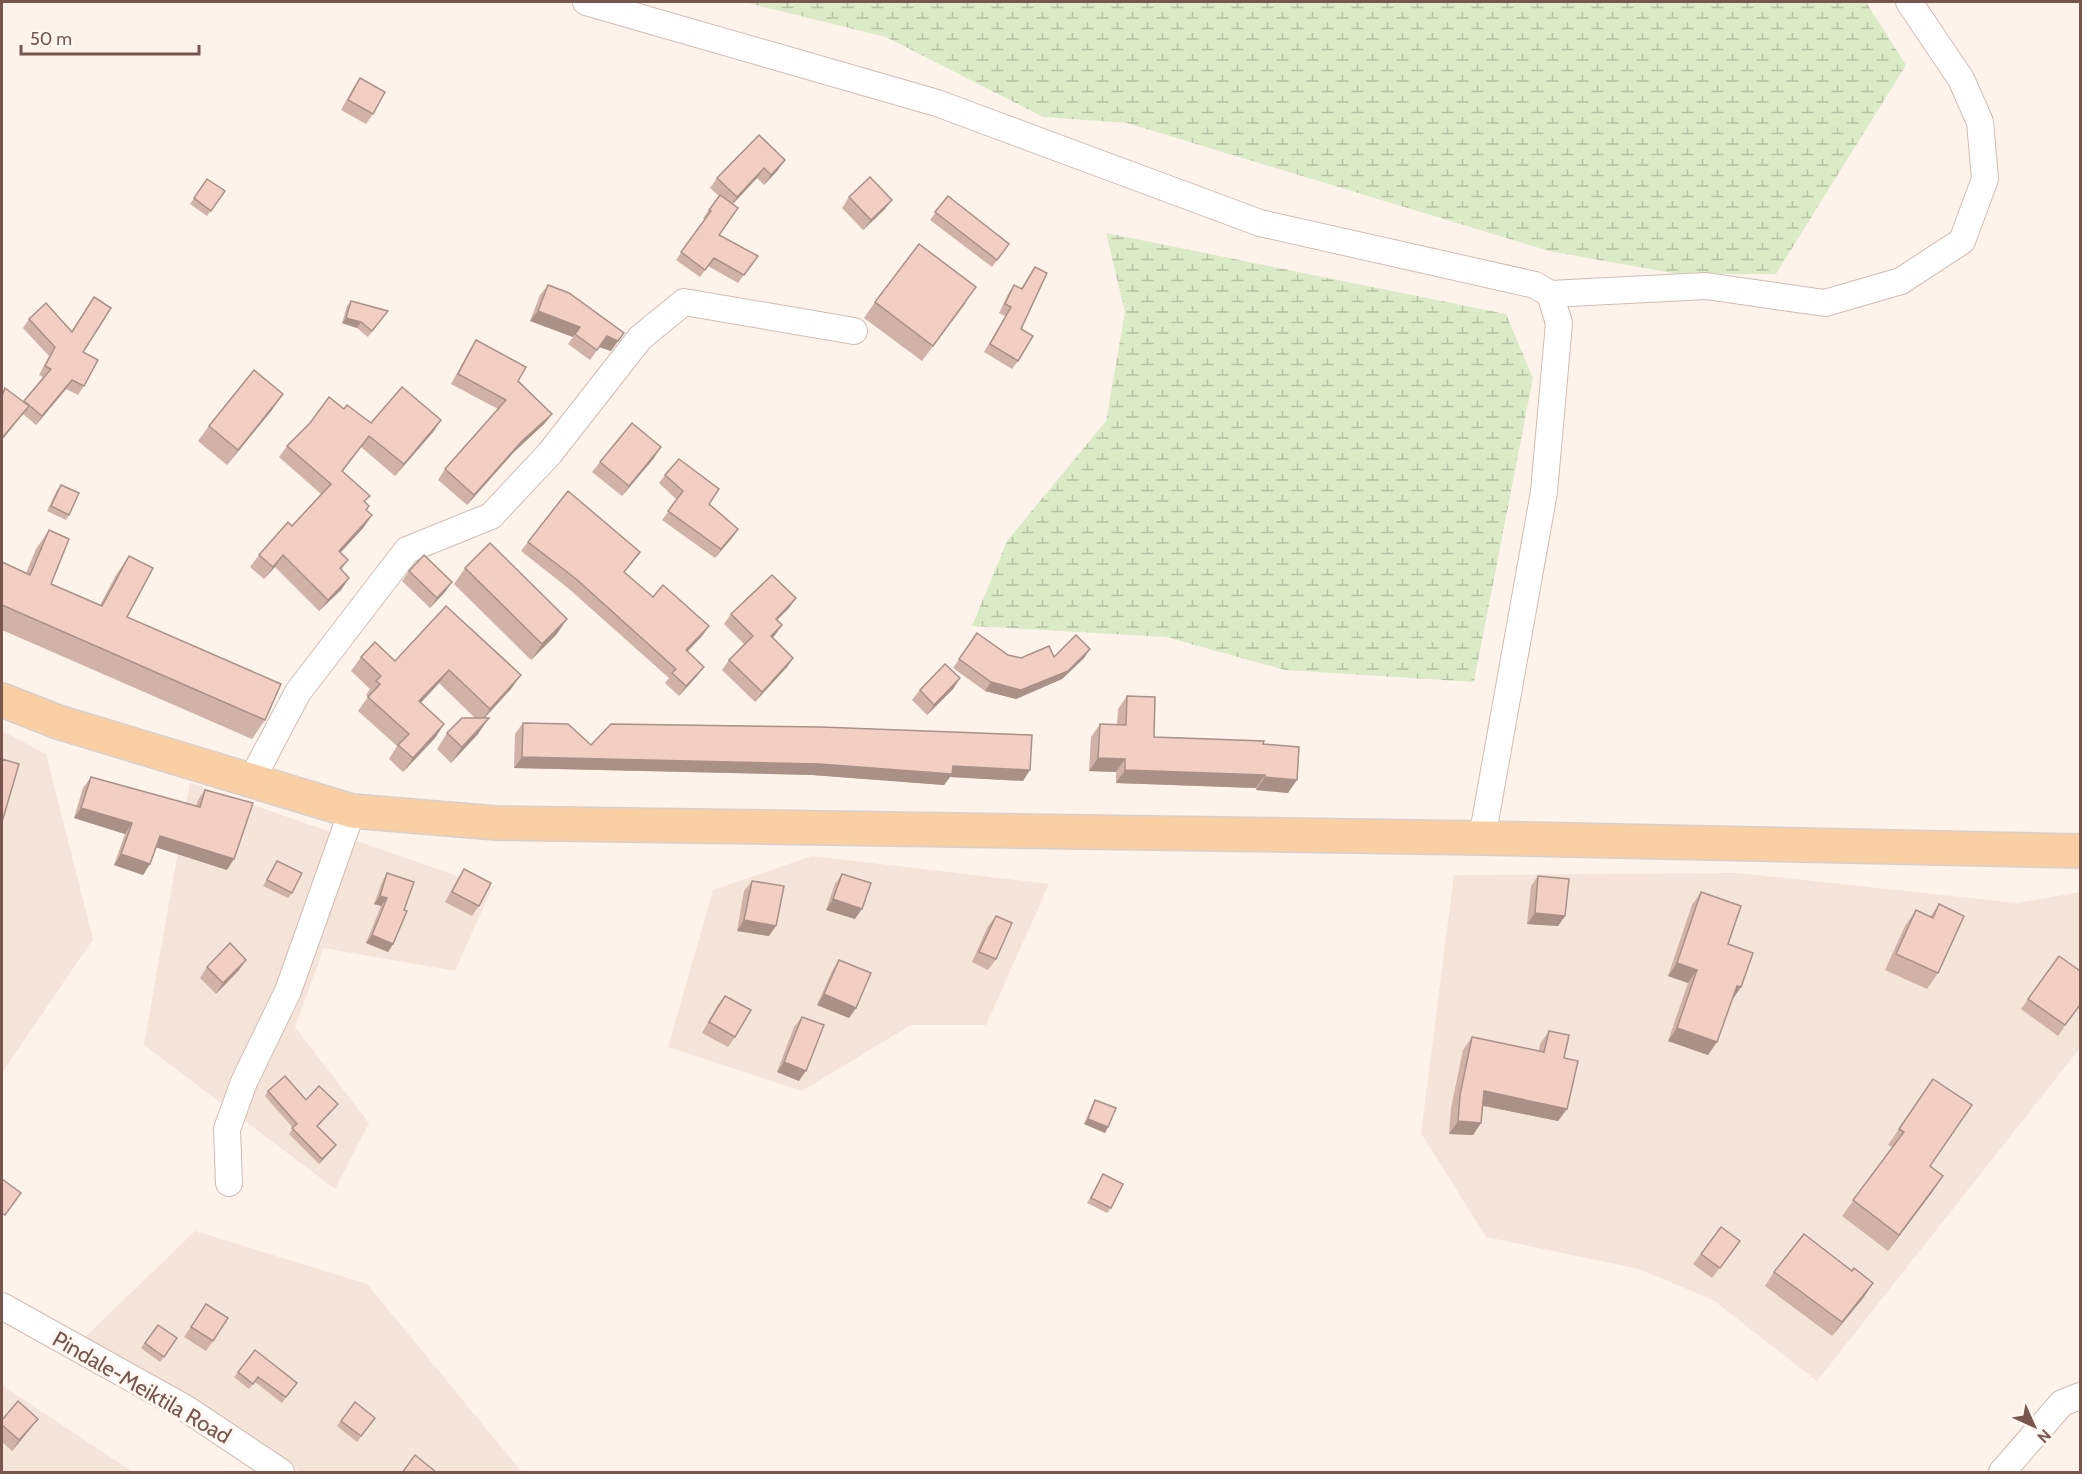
<svg xmlns="http://www.w3.org/2000/svg" width="2082" height="1474" font-family="Cabin,sans-serif">
	<defs>
		<pattern id="wetland-marsh" width="20" height="14" patternUnits="userSpaceOnUse" patternTransform="scale(1.5)"><rect width="20" height="14" fill="#dbebc8"/><path d="M1 5h8M5 5V1M11 12h8M15 12V8" fill="none" stroke="#b6c1a5"/></pattern>
	</defs>
	<rect width="100%" height="100%" fill="#fdf3eb"/>
	<!-- residential -->
	<g fill="#f5e4d9">
		<path d="M 2,731 L 46,754 L 93,939 L 2,1073 Z"/>
		<path d="M 190,783 L 492,888 L 455,971 L 324,948 L 295,1027 L 369,1123 L 335,1189 L 144,1045 Z"/>
		<path d="M 812,856 L 1049,884 L 986,1025 L 911,1025 L 802,1091 L 668,1047 L 713,890 Z"/>
		<path d="M 1738,873 L 2017,903 L 2080,892 L 2080,1048 L 1817,1381 L 1713,1300 L 1639,1269 L 1486,1237 L 1421,1133 L 1454,875 Z"/>
		<path d="M 195,1231 L 367,1284 L 522,1472 L 301,1472 L 81,1341 Z"/>
		<path d="M 2,1385 L 133,1472 L 2,1472 Z"/>
	</g>
	<!-- wetland -->
	<g fill="url(#wetland-marsh)">
		<path d="M 744,2 L 1866,2 L 1906,65 L 1776,274 L 1678,274 L 1549,251 L 1127,123 L 1043,117 L 886,37 Z"/>
		<path d="M 1106,233 L 1506,314 L 1533,378 L 1474,682 L 1285,670 L 1166,637 L 972,626 L 1007,541 L 1106,421 L 1125,312 Z"/>
	</g>
	<g fill="none" stroke-linecap="round" stroke-linejoin="round">
		<!-- minor casing -->
		<g stroke="#d2bcb2" stroke-width="28">
			<g id="minor">
				<path d="M 586,2 L 937,103 L 1260,223 L 1535,285 L 1550,294 L 1559,323 L 1544,492 L 1482,838"/>
				<path d="M 1550,294 L 1706,286 L 1825,303 L 1901,281 L 1962,241 L 1985,179 L 1980,122 L 1961,79 L 1909,2"/>
				<path d="M 251,781 L 298,692 L 407,550 L 491,516 L 550,453 L 640,338 L 684,302 L 854,331"/>
				<path d="M 229,1183 L 227,1129 L 244,1082 L 288,991 L 352,811"/>
				<path d="M 2,1306 L 185,1408 L 281,1472"/>
				<path d="M 2002,1472 L 2062,1403 L 2080,1396"/>
			</g>
		</g>
		<!-- major casing -->
		<g stroke="#d9d0cd" stroke-width="36">
			<path id="major" d="M 2,700 L 58,722 L 352,811 L 496,823 L 1482,838 L 2080,851"/>
		</g>
		<!-- minor -->
		<use href="#minor" stroke="#fff" stroke-width="26"/>
		<!-- major -->
		<use href="#major" stroke="#facfa4" stroke-width="33"/>
	</g>
	<!-- wall -->
	<g fill="#d0b2a7">
		<path d="M 360,78 L 373,114 L 366,124 L 341,110 L 353,88 Z"/>
		<path d="M 759,135 L 778,170 L 764,185 L 757,178 L 733,204 L 719,235 L 758,256 L 738,283 L 708,266 L 700,277 L 676,260 L 705,219 L 703,218 L 719,196 L 710,188 L 717,178 Z"/>
		<path d="M 207,179 L 225,191 L 207,216 L 190,204 Z"/>
		<path d="M 948,196 L 1009,244 L 992,267 L 930,220 Z"/>
		<path d="M 849,197 L 892,200 L 884,210 L 863,230 L 842,208 Z"/>
		<path d="M 1035,267 L 1021,329 L 1018,361 L 1012,369 L 984,352 L 1005,316 L 999,313 L 1008,294 L 1014,285 L 1021,289 Z"/>
		<path d="M 548,285 L 611,351 L 599,347 L 590,360 L 568,344 L 573,337 L 530,321 L 540,295 Z"/>
		<path d="M 94,297 L 83,352 L 84,386 L 78,395 L 66,389 L 36,425 L 23,414 L 2,440 L 2,393 L 5,388 L 23,402 L 43,377 L 39,375 L 49,356 L 23,328 L 29,319 L 72,331 Z"/>
		<path d="M 351,301 L 388,311 L 368,337 L 357,328 L 342,323 L 347,306 Z"/>
		<path d="M 875,302 L 966,303 L 922,361 L 864,318 Z"/>
		<path d="M 476,340 L 552,414 L 544,424 L 514,452 L 467,505 L 438,480 L 445,469 L 498,409 L 451,384 L 469,351 Z"/>
		<path d="M 344,409 L 371,423 L 441,420 L 433,432 L 395,476 L 361,447 L 343,471 L 365,502 L 366,510 L 364,527 L 340,553 L 348,560 L 341,570 L 349,578 L 341,590 L 319,611 L 275,567 L 264,579 L 250,567 L 259,555 L 292,526 L 321,494 L 279,457 L 287,446 Z"/>
		<path d="M 272,410 L 227,465 L 198,441 L 209,426 Z"/>
		<path d="M 654,458 L 622,496 L 592,472 L 600,462 Z"/>
		<path d="M 665,475 L 709,504 L 738,529 L 715,558 L 662,520 L 677,500 L 659,483 Z"/>
		<path d="M 61,485 L 69,515 L 66,520 L 47,511 L 57,490 Z"/>
		<path d="M 49,530 L 51,584 L 100,605 L 116,575 L 129,556 L 127,617 L 265,720 L 252,739 L 2,630 L 2,562 L 26,573 L 36,549 Z"/>
		<path d="M 528,542 L 633,562 L 624,572 L 653,597 L 709,626 L 702,636 L 688,651 L 697,676 L 679,696 L 665,683 L 669,678 L 568,588 L 521,551 Z"/>
		<path d="M 465,568 L 567,619 L 556,635 L 531,660 L 454,584 Z"/>
		<path d="M 409,571 L 452,582 L 445,592 L 430,608 L 402,581 Z"/>
		<path d="M 796,598 L 789,608 L 777,620 L 782,625 L 773,638 L 793,658 L 787,667 L 755,702 L 722,670 L 729,660 L 744,644 L 724,624 L 731,614 Z"/>
		<path d="M 446,606 L 511,689 L 484,718 L 478,734 L 451,763 L 437,749 L 447,733 L 475,718 L 439,683 L 421,703 L 444,724 L 435,738 L 403,772 L 389,759 L 397,746 L 358,711 L 368,697 L 366,695 L 370,689 L 351,671 L 361,657 L 395,661 Z"/>
		<path d="M 977,633 L 1008,655 L 1021,658 L 1054,657 L 1090,649 L 1084,658 L 1062,679 L 1016,699 L 985,691 L 953,668 Z"/>
		<path d="M 960,678 L 953,689 L 927,715 L 912,700 L 920,690 Z"/>
		<path d="M 1127,696 L 1154,737 L 1263,744 L 1288,793 L 1256,790 L 1256,788 L 1116,783 L 1116,772 L 1089,771 L 1091,737 L 1100,724 L 1117,725 L 1118,709 Z"/>
		<path d="M 523,723 L 591,745 L 1023,781 L 950,777 L 944,785 L 812,775 L 514,768 L 515,734 Z"/>
		<path d="M 91,777 L 196,806 L 198,800 L 205,790 L 227,870 L 156,847 L 150,864 L 143,875 L 114,865 L 125,834 L 74,818 L 83,788 Z"/>
		<path d="M 277,861 L 292,893 L 288,898 L 263,886 Z"/>
		<path d="M 464,869 L 479,906 L 472,916 L 445,902 L 457,880 Z"/>
		<path d="M 387,873 L 393,944 L 388,952 L 366,943 L 381,906 L 374,904 L 382,882 Z"/>
		<path d="M 842,874 L 855,919 L 826,910 L 835,884 Z"/>
		<path d="M 1538,876 L 1565,916 L 1558,926 L 1527,924 L 1531,886 Z"/>
		<path d="M 752,881 L 769,936 L 737,931 L 744,891 Z"/>
		<path d="M 1701,892 L 1728,944 L 1741,987 L 1732,1000 L 1708,1055 L 1668,1041 L 1688,983 L 1668,976 L 1692,905 Z"/>
		<path d="M 1939,904 L 1938,973 L 1927,989 L 1885,970 L 1905,926 L 1916,910 L 1930,917 Z"/>
		<path d="M 996,916 L 996,959 L 988,970 L 972,962 L 988,926 Z"/>
		<path d="M 2059,956 L 2080,1005 L 2058,1036 L 2021,1009 Z"/>
		<path d="M 246,960 L 239,970 L 216,994 L 200,978 L 207,967 Z"/>
		<path d="M 839,960 L 856,1008 L 849,1018 L 817,1005 L 832,971 Z"/>
		<path d="M 725,996 L 735,1037 L 728,1047 L 702,1033 L 717,1006 Z"/>
		<path d="M 802,1017 L 799,1081 L 777,1072 L 794,1027 Z"/>
		<path d="M 1549,1031 L 1564,1058 L 1567,1109 L 1558,1121 L 1483,1106 L 1481,1123 L 1473,1135 L 1449,1134 L 1451,1108 L 1463,1050 L 1472,1037 L 1539,1051 L 1540,1044 Z"/>
		<path d="M 1933,1079 L 1930,1166 L 1933,1191 L 1888,1251 L 1842,1216 L 1892,1147 L 1888,1145 Z"/>
		<path d="M 268,1091 L 306,1100 L 338,1104 L 318,1126 L 332,1150 L 319,1164 L 289,1134 L 293,1128 L 265,1096 Z"/>
		<path d="M 1095,1100 L 1108,1127 L 1105,1133 L 1084,1124 L 1092,1105 Z"/>
		<path d="M 1103,1174 L 1111,1208 L 1107,1213 L 1087,1203 Z"/>
		<path d="M 1721,1227 L 1733,1251 L 1712,1278 L 1693,1264 Z"/>
		<path d="M 1774,1272 L 1864,1297 L 1832,1336 L 1765,1286 Z"/>
		<path d="M 206,1304 L 213,1341 L 206,1351 L 184,1337 Z"/>
		<path d="M 158,1325 L 177,1338 L 160,1362 L 141,1348 Z"/>
		<path d="M 238,1372 L 297,1383 L 282,1403 L 255,1382 L 249,1389 L 234,1377 Z"/>
		<path d="M 355,1402 L 375,1418 L 357,1442 L 337,1426 Z"/>
		<path d="M 38,1419 L 30,1429 L 12,1451 L 2,1442 L 2,1420 Z"/>
	</g>
	<!-- shaded-wall -->
	<g fill="#a99188">
		<path d="M 785,160 L 778,170 L 764,185 L 771,175 Z"/>
		<path d="M 764,168 L 757,178 L 730,207 L 737,197 Z"/>
		<path d="M 892,200 L 884,210 L 863,230 L 871,220 Z"/>
		<path d="M 538,311 L 580,327 L 573,337 L 530,321 Z"/>
		<path d="M 346,318 L 361,322 L 357,328 L 342,323 Z"/>
		<path d="M 624,333 L 611,351 L 599,347 L 590,360 L 607,336 Z"/>
		<path d="M 72,380 L 66,389 L 36,425 L 42,416 Z"/>
		<path d="M 283,394 L 272,410 L 227,465 L 238,450 Z"/>
		<path d="M 29,406 L 21,416 L 2,440 L 2,438 Z"/>
		<path d="M 552,414 L 544,424 L 514,452 L 467,505 L 474,495 L 522,441 Z"/>
		<path d="M 441,420 L 433,432 L 395,476 L 404,464 Z"/>
		<path d="M 661,447 L 654,458 L 622,496 L 629,486 Z"/>
		<path d="M 372,515 L 364,527 L 331,563 L 339,551 Z"/>
		<path d="M 738,529 L 732,538 L 715,558 L 721,549 Z"/>
		<path d="M 283,555 L 275,567 L 264,579 L 273,567 Z"/>
		<path d="M 349,578 L 341,590 L 319,611 L 328,600 Z"/>
		<path d="M 452,582 L 445,592 L 430,608 L 437,598 Z"/>
		<path d="M 796,598 L 789,608 L 769,628 L 776,619 Z"/>
		<path d="M 567,619 L 556,635 L 531,660 L 542,644 Z"/>
		<path d="M 782,625 L 775,635 L 764,646 L 771,636 Z"/>
		<path d="M 709,626 L 702,636 L 679,660 L 686,650 Z"/>
		<path d="M 1090,649 L 1084,658 L 1062,679 L 1016,699 L 985,691 L 991,682 Z"/>
		<path d="M 793,658 L 787,667 L 755,702 L 762,692 Z"/>
		<path d="M 704,667 L 697,676 L 679,696 L 686,686 Z"/>
		<path d="M 449,670 L 439,683 L 409,715 L 419,701 Z"/>
		<path d="M 521,675 L 511,689 L 480,723 L 490,709 Z"/>
		<path d="M 960,678 L 953,689 L 927,715 L 934,705 Z"/>
		<path d="M 489,718 L 478,734 L 451,763 L 462,747 Z"/>
		<path d="M 444,724 L 435,738 L 403,772 L 413,758 Z"/>
		<path d="M 522,757 L 953,766 L 1030,770 L 1023,781 L 950,777 L 944,785 L 812,775 L 514,768 Z"/>
		<path d="M 1098,758 L 1125,759 L 1116,772 L 1089,771 Z"/>
		<path d="M 1125,770 L 1265,775 L 1256,788 L 1116,783 Z"/>
		<path d="M 1265,777 L 1297,780 L 1288,793 L 1256,790 Z"/>
		<path d="M 81,808 L 132,823 L 125,834 L 74,818 Z"/>
		<path d="M 160,836 L 234,859 L 227,870 L 152,846 Z"/>
		<path d="M 121,854 L 150,864 L 143,875 L 114,865 Z"/>
		<path d="M 380,896 L 387,898 L 381,906 L 374,904 Z"/>
		<path d="M 833,899 L 862,909 L 855,919 L 826,910 Z"/>
		<path d="M 1535,913 L 1565,916 L 1558,926 L 1527,924 Z"/>
		<path d="M 744,920 L 776,926 L 769,936 L 737,931 Z"/>
		<path d="M 372,935 L 393,944 L 388,952 L 366,943 Z"/>
		<path d="M 246,960 L 239,970 L 216,994 L 223,983 Z"/>
		<path d="M 1677,963 L 1697,970 L 1688,983 L 1668,976 Z"/>
		<path d="M 1737,986 L 1741,987 L 1732,1000 Z"/>
		<path d="M 824,994 L 856,1008 L 849,1018 L 817,1005 Z"/>
		<path d="M 1677,1028 L 1717,1042 L 1708,1055 L 1668,1041 Z"/>
		<path d="M 784,1062 L 806,1071 L 799,1081 L 777,1072 Z"/>
		<path d="M 1484,1091 L 1567,1109 L 1558,1121 L 1475,1104 Z"/>
		<path d="M 338,1104 L 334,1109 L 313,1131 L 317,1126 Z"/>
		<path d="M 1088,1119 L 1108,1127 L 1105,1133 L 1084,1124 Z"/>
		<path d="M 1458,1121 L 1481,1123 L 1473,1135 L 1449,1134 Z"/>
		<path d="M 336,1145 L 332,1150 L 319,1164 L 322,1159 Z"/>
		<path d="M 1943,1176 L 1933,1191 L 1888,1251 L 1899,1235 Z"/>
		<path d="M 1873,1283 L 1864,1297 L 1832,1336 L 1842,1322 Z"/>
		<path d="M 38,1419 L 30,1429 L 12,1451 L 19,1440 Z"/>
	</g>
	<!-- building -->
	<g fill="#f2cfc2" stroke="#a99188" stroke-width="1.5">
		<path d="M 360,78 L 385,92 L 373,114 L 348,100 Z"/>
		<path d="M 759,135 L 785,160 L 771,175 L 764,168 L 737,197 L 717,178 Z"/>
		<path d="M 870,177 L 892,200 L 871,220 L 849,197 Z"/>
		<path d="M 207,179 L 225,191 L 211,211 L 194,198 Z"/>
		<path d="M 720,195 L 738,208 L 719,235 L 758,256 L 744,275 L 714,258 L 705,270 L 681,252 L 711,211 L 709,210 Z"/>
		<path d="M 948,196 L 1009,244 L 997,260 L 935,212 Z"/>
		<path d="M 919,244 L 976,287 L 933,346 L 875,302 Z"/>
		<path d="M 1035,267 L 1047,273 L 1021,329 L 1033,336 L 1018,361 L 990,344 L 1011,307 L 1005,304 L 1014,285 L 1022,289 Z"/>
		<path d="M 548,285 L 569,293 L 624,333 L 618,341 L 607,336 L 597,350 L 575,334 L 580,327 L 538,311 Z"/>
		<path d="M 94,297 L 111,308 L 83,352 L 98,360 L 84,386 L 72,380 L 42,416 L 24,401 L 51,369 L 45,366 L 55,347 L 29,319 L 46,303 L 72,332 Z"/>
		<path d="M 351,301 L 388,311 L 372,331 L 361,322 L 346,318 Z"/>
		<path d="M 476,340 L 526,367 L 518,381 L 552,414 L 522,441 L 474,495 L 445,469 L 506,400 L 458,374 Z"/>
		<path d="M 254,370 L 283,394 L 238,450 L 209,426 Z"/>
		<path d="M 402,387 L 441,420 L 404,464 L 369,436 L 342,471 L 370,496 L 364,501 L 369,506 L 366,510 L 372,515 L 339,551 L 348,560 L 340,568 L 349,578 L 328,600 L 283,555 L 273,567 L 259,555 L 288,522 L 292,526 L 331,484 L 287,446 L 310,423 L 329,397 L 344,409 L 347,405 L 371,423 Z"/>
		<path d="M 5,388 L 29,406 L 2,438 L 2,396 Z"/>
		<path d="M 632,423 L 661,447 L 629,486 L 600,462 Z"/>
		<path d="M 679,459 L 719,489 L 709,504 L 738,529 L 721,549 L 668,511 L 683,491 L 665,475 Z"/>
		<path d="M 61,485 L 79,493 L 69,515 L 51,506 Z"/>
		<path d="M 568,491 L 640,552 L 624,572 L 653,597 L 663,585 L 709,626 L 686,650 L 704,667 L 686,686 L 672,673 L 676,669 L 575,578 L 528,542 Z"/>
		<path d="M 49,530 L 69,539 L 51,584 L 102,606 L 129,556 L 153,568 L 127,617 L 281,684 L 265,720 L 2,605 L 2,562 L 30,575 Z"/>
		<path d="M 490,543 L 567,619 L 542,644 L 465,568 Z"/>
		<path d="M 424,555 L 452,582 L 437,598 L 409,571 Z"/>
		<path d="M 772,575 L 796,598 L 776,619 L 782,625 L 771,636 L 793,658 L 762,692 L 729,660 L 753,636 L 731,614 Z"/>
		<path d="M 446,606 L 521,675 L 490,709 L 449,670 L 419,701 L 444,724 L 413,758 L 398,745 L 409,734 L 368,697 L 380,684 L 376,681 L 381,676 L 361,657 L 375,642 L 395,661 Z"/>
		<path d="M 977,633 L 1008,655 L 1021,658 L 1049,646 L 1054,657 L 1076,635 L 1090,649 L 1068,671 L 1021,690 L 991,682 L 959,659 Z"/>
		<path d="M 945,664 L 960,678 L 934,705 L 920,690 Z"/>
		<path d="M 1127,696 L 1155,697 L 1154,737 L 1264,741 L 1263,744 L 1299,747 L 1297,780 L 1265,777 L 1265,775 L 1125,770 L 1125,759 L 1098,758 L 1100,724 L 1126,725 Z"/>
		<path d="M 462,718 L 489,718 L 462,747 L 447,733 Z"/>
		<path d="M 523,723 L 568,724 L 591,745 L 611,724 L 821,727 L 1032,735 L 1030,770 L 953,766 L 952,774 L 819,764 L 522,757 Z"/>
		<path d="M 2,759 L 19,764 L 2,822 Z"/>
		<path d="M 91,777 L 200,807 L 205,790 L 253,803 L 234,859 L 160,836 L 150,864 L 121,854 L 132,823 L 81,808 Z"/>
		<path d="M 277,861 L 302,873 L 292,893 L 267,880 Z"/>
		<path d="M 464,869 L 491,883 L 479,906 L 452,892 Z"/>
		<path d="M 387,873 L 414,882 L 404,910 L 407,911 L 393,944 L 372,935 L 387,898 L 380,896 Z"/>
		<path d="M 842,874 L 871,883 L 862,909 L 833,899 Z"/>
		<path d="M 1538,876 L 1569,879 L 1565,916 L 1535,913 Z"/>
		<path d="M 752,881 L 784,886 L 776,926 L 744,920 Z"/>
		<path d="M 1701,892 L 1741,906 L 1728,944 L 1753,953 L 1741,987 L 1737,986 L 1717,1042 L 1677,1028 L 1697,970 L 1677,963 Z"/>
		<path d="M 1939,904 L 1964,916 L 1938,973 L 1896,954 L 1916,910 L 1933,918 Z"/>
		<path d="M 996,916 L 1012,923 L 996,959 L 979,952 Z"/>
		<path d="M 230,943 L 246,960 L 223,983 L 207,967 Z"/>
		<path d="M 2059,956 L 2080,971 L 2080,1005 L 2065,1025 L 2028,999 Z"/>
		<path d="M 839,960 L 871,973 L 856,1008 L 824,994 Z"/>
		<path d="M 725,996 L 751,1010 L 735,1037 L 709,1022 Z"/>
		<path d="M 802,1017 L 824,1025 L 806,1071 L 784,1062 Z"/>
		<path d="M 1549,1031 L 1569,1035 L 1564,1058 L 1578,1061 L 1567,1109 L 1484,1091 L 1481,1123 L 1458,1121 L 1460,1095 L 1472,1037 L 1544,1052 Z"/>
		<path d="M 285,1076 L 306,1100 L 319,1086 L 338,1104 L 317,1126 L 336,1145 L 322,1159 L 292,1128 L 297,1124 L 268,1091 Z"/>
		<path d="M 1933,1079 L 1972,1105 L 1930,1166 L 1943,1176 L 1899,1235 L 1853,1200 L 1904,1132 L 1899,1129 Z"/>
		<path d="M 1095,1100 L 1116,1108 L 1108,1127 L 1088,1119 Z"/>
		<path d="M 1103,1174 L 1123,1184 L 1111,1208 L 1091,1198 Z"/>
		<path d="M 2,1179 L 21,1193 L 5,1215 L 2,1213 Z"/>
		<path d="M 1721,1227 L 1740,1241 L 1720,1268 L 1701,1254 Z"/>
		<path d="M 1804,1234 L 1852,1271 L 1854,1268 L 1873,1283 L 1842,1322 L 1774,1272 Z"/>
		<path d="M 206,1304 L 228,1318 L 213,1341 L 191,1327 Z"/>
		<path d="M 158,1325 L 177,1338 L 164,1357 L 145,1343 Z"/>
		<path d="M 255,1350 L 297,1383 L 286,1397 L 258,1377 L 253,1384 L 238,1372 Z"/>
		<path d="M 18,1401 L 38,1419 L 19,1440 L 2,1425 L 2,1420 Z"/>
		<path d="M 355,1402 L 375,1418 L 361,1436 L 341,1421 Z"/>
		<path d="M 415,1455 L 436,1472 L 436,1473 L 402,1473 Z"/>
	</g>
	<g text-anchor="middle" stroke-width="6" stroke-linejoin="round" paint-order="stroke">
		<!-- street labels -->
		<g font-size="22" fill="#79564d" stroke="#fff8f2">
			<text transform="translate(142 1387) rotate(30)" y="8">Pindale-Meiktila Road</text>
		</g>
	</g>
	<!-- border -->
	<rect width="2082" height="1474" fill="none" stroke="#79564d" stroke-width="6"/>
	<!-- north arrow -->
	<g transform="translate(2034 1426) rotate(135)" stroke="#fff8f2" stroke-width="4.5" paint-order="stroke">
	<path d="M0-4.5L10 22L0 15L-10 22Z" fill="#79564d"/>
	<text y="-9" font-size="16" font-weight="bold" text-anchor="middle" fill="#79564d">N</text>
	</g>
	<!-- scale -->
	<path d="M21 45v9h178v-9" fill="none" stroke="#79564d" stroke-width="3"/>
	<text x="30" y="45" font-size="18" fill="#79564d" stroke="#fff8f2" stroke-width="4.5" paint-order="stroke">50 m</text>
</svg>
